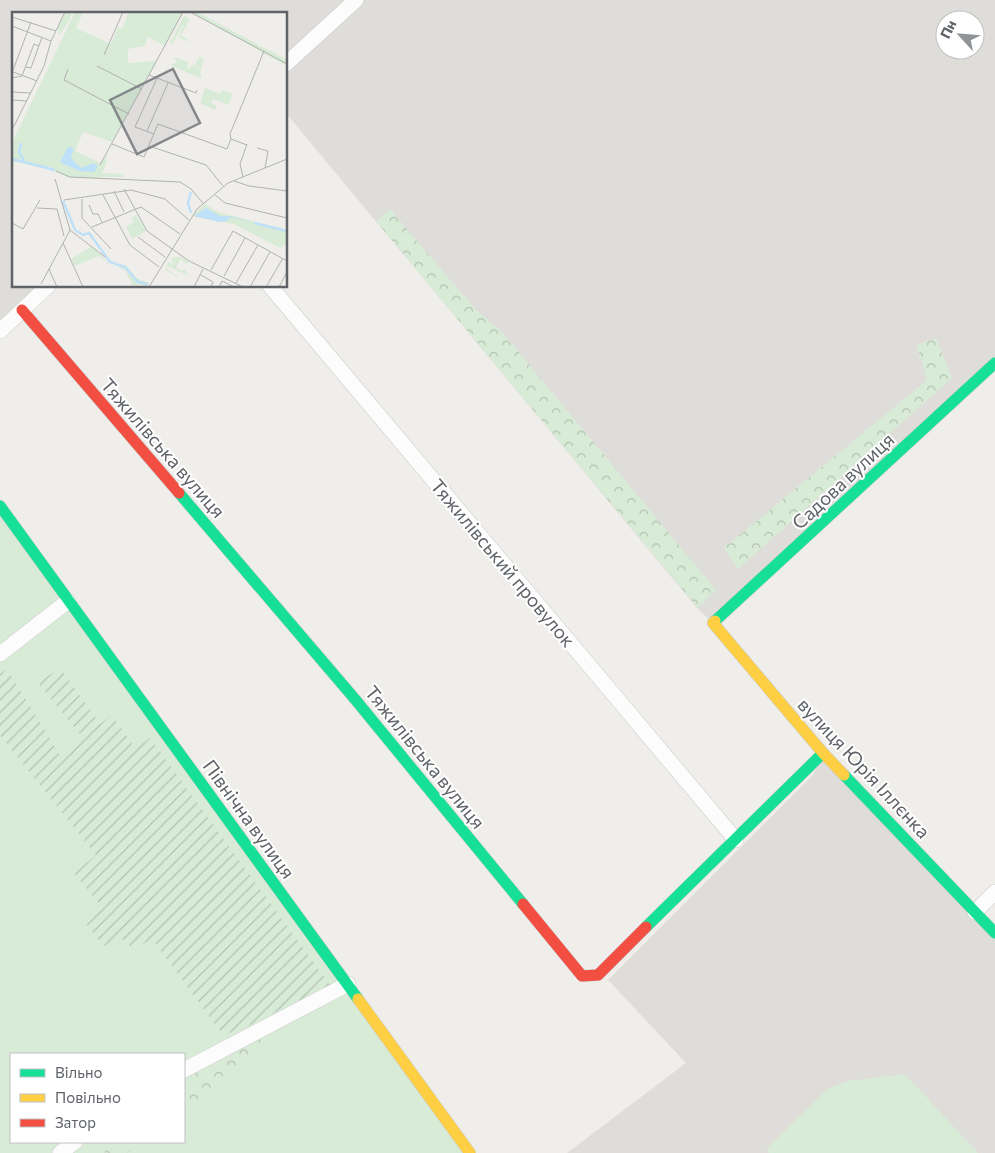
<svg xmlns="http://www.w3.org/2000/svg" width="995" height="1153" font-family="Commissioner,sans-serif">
	<defs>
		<pattern id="forest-crowns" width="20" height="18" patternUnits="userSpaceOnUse" patternTransform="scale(1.25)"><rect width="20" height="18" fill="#d8ebd6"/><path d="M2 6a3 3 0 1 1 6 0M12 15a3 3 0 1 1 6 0" fill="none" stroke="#b2c2b1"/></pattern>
		<pattern id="garden-furrows" width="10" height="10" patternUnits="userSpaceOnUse" patternTransform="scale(1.25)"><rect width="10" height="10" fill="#d8ebd6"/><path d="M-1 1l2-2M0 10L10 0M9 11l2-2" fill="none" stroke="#b2c2b1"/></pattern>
	</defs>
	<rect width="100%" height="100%" fill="#efeeea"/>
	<!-- industrial -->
	<g fill="#dfddda" fill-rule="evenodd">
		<path d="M 0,0 L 995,0 L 995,363 L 713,623 L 697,608 L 286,113 L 286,14 L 14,14 L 14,286 L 48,286 L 0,331 ZM 945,20 L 975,20 L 975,50 L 945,50 Z"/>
		<path d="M 823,753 L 995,933 L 995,1153 L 567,1153 L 686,1063 L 608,980 L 813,775 Z"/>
	</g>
	<!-- grass -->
	<g fill="#d8ebd6" fill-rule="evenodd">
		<path d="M 0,506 L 470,1153 L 0,1153 ZM 11,1054 L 184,1054 L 184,1142 L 11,1142 Z"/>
		<path d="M 905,1074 L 978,1153 L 769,1153 L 766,1149 L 827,1089 L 848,1081 Z"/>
	</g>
	<!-- forest -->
	<g fill="url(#forest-crowns)">
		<path d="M 390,209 L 475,309 L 502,332 L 716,590 L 698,608 L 376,221 Z"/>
		<path d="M 936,338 L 952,378 L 738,569 L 724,548 L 927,380 L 917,345 Z"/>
		<path d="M 280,1024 L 286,1031 L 184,1110 L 184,1078 Z"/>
		<path d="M 110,1142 L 142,1142 L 127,1153 L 104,1153 Z"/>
	</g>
	<!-- garden -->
	<path fill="url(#garden-furrows)" d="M 60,668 L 100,724 L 112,715 L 135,748 L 150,738 L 330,985 L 244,1028 L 223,1035 L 152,939 L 133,949 L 123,939 L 103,946 L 83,920 L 100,905 L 74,873 L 96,855 L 0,735 L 0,674 L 7,669 L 60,755 L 83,738 L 38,683 Z"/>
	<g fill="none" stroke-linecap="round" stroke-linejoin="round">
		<!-- street casing -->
		<g stroke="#cbcccc" stroke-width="16">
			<g id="street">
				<path d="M 286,64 L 356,0"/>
				<path d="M 270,286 L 736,840"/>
				<path d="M 0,331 L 48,286"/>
				<path d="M 0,654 L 68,601"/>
				<path d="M 975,912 L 995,892"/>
				<path d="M 184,1070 L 348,984"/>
				<path d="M 60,1153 L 75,1142"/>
			</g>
		</g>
		<!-- fast casing -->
		<g stroke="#cacacb" stroke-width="12">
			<g id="fast">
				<path d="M 179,493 L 354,698 L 523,904"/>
				<path d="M 0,506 L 358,999"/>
				<path d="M 715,621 L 995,363"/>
				<path d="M 844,775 L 995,933"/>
				<path d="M 646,927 L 823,753"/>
			</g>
		</g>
		<!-- slow casing -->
		<g stroke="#cacacb" stroke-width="12">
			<g id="slow">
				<path d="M 715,621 L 713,623 L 823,753 L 844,775"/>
				<path d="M 358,999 L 470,1153"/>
			</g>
		</g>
		<!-- jam casing -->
		<g stroke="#cacacb" stroke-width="12">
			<g id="jam">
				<path d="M 22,310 L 179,493"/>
				<path d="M 523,904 L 582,976 L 598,975 L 646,927"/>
			</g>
		</g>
		<!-- street -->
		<use href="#street" stroke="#fdfcfc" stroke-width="15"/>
		<!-- fast -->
		<use href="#fast" stroke="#16e098" stroke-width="11"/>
		<!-- slow -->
		<use href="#slow" stroke="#ffcf43" stroke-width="11"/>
		<!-- jam -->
		<use href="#jam" stroke="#f24e42" stroke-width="11"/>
	</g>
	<g text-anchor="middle" stroke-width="4" stroke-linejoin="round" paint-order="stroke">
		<!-- street labels -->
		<g font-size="19" fill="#5f6368" stroke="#fff">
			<text transform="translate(163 448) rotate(49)" y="7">Тяжилівська вулиця</text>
			<text transform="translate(843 481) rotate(-43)" y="7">Садова вулиця</text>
			<text transform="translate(503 563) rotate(50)" y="7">Тяжилівський провулок</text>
			<text transform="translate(425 757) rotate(51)" y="7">Тяжилівська вулиця</text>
			<text transform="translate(864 768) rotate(47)" y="7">вулиця Юрія Іллєнка</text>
			<text transform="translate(249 819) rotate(54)" y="7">Північна вулиця</text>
		</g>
	</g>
	<!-- overview -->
	<g transform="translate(12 12)">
		<rect width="275" height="275" fill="#efeeea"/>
		<path d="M 63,0 L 71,0 L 64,16 L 99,32 L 106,15 L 110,17 L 117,0 L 171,0 L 153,34 L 136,25 L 133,34 L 116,37 L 116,51 L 145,49 L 100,130 L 71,120 L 63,139 L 88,151 L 96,142 L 87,166 L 58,166 L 39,158 L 0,149 L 0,131 ZM 193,192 L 206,200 L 275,218 L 275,231 L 268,236 L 222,212 L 180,204 ZM 80,234 L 99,254 L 87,244 L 63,254 L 59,247 Z" fill="#d8ebd6"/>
		<path d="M 54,0 L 59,0 L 58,7 L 47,24 L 46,16 ZM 178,0 L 185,0 L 275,48 L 275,54 ZM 172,4 L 178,7 L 169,23 L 179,30 L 167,26 L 173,8 L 161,32 L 158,31 ZM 56,36 L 58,37 L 27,105 L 22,103 ZM 188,44 L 192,48 L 188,60 L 190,67 L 158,53 L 165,50 L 162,45 L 176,50 L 175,57 L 183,52 L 185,58 L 184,50 ZM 193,76 L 208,82 L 211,78 L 221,82 L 216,93 L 201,87 L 199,91 L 205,94 L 203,98 L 188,91 ZM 93,147 L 95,149 L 90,161 L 111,162 L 111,165 L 77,165 L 76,162 L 57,160 L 80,162 L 90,151 L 86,161 L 87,162 ZM 160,245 L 169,245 L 176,249 L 175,252 L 168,247 L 164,256 L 170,259 L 173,257 L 176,264 L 156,254 L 155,257 L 168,266 L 153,258 L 157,249 L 161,254 ZM 103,253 L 114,253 L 124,266 L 137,271 L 134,275 L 128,272 L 121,275 L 114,259 Z" fill="#d8ebd6"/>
		<path d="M 46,69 L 58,77 L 46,91 L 42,78 ZM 10,130 L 9,134 L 12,138 L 6,145 L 11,150 L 3,148 L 0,160 L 0,148 Z" fill="#d8ebd6"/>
		<path d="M 124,203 L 134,219 L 120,227 L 114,215 L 122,210 L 120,205 Z" fill="#d8ebd6"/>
		<path d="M 122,74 L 125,75 L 122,80 L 126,78 L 116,101 L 111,97 L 112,88 ZM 48,126 L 57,129 L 50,140 L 32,141 L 45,132 Z" fill="#d8ebd6"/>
		<path d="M 56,135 L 62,136 L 59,145 L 64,152 L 70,156 L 81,151 L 86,154 L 82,160 L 67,159 L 48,150 ZM 194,196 L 208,204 L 218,204 L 243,211 L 218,205 L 215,209 L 207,210 L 182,204 Z" fill="#bfe0f9"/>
		<path fill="none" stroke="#bfe0f9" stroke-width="2.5" d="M 9,131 L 7,140 L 12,149M 0,147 L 43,158M 179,180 L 176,191 L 179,201M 51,189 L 63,218 L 71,223 L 77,221 L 98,250 L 113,255 L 126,270 L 136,272M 242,211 L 275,219"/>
		<path fill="none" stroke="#b1b2b2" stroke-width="1" d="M 178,0 L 275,52M 0,5 L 44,19M 0,14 L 39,29M 92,43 L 111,0M 85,54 L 130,77M 14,55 L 19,56 L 30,25M 56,57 L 52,68 L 117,102M 1,60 L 25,69M 0,61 L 19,10M 137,63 L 184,81 L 185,78M 0,66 L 10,64 L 22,32 L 27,34M 0,80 L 19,81M 0,88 L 15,89M 0,118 L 32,54 L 39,29 L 53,0M 135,119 L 156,71M 142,122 L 123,115 L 145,66M 219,127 L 218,122 L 252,39M 100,132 L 132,145 L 146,112 L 215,137 L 219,127 L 235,133M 137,134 L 194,153 L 211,174M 245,136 L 256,139 L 253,156M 88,153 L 171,0M 44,159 L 58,165 L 168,170 L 179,177 L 191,191M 231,165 L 228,152 L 235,132M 43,167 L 58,218 L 93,245M 222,169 L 237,174 L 275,179M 112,177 L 135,219 L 177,249 L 231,275M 102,179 L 112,200M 91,183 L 118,233 L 147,255M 203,183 L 213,191 L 275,206M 70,187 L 70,206 L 99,237M 52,188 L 119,178 L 153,187 L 177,208M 77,193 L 81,202 L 86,202 L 90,210M 25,196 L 45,197 L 52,224M 0,211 L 11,217 L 28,188M 80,215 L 129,195 L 168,222M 126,225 L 153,245M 51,231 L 71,275M 37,257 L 45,275M 199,258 L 221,219 L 275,249M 189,263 L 201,270 L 199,275M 212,264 L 233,226M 224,271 L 246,233M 29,272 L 58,218M 137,275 L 185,197 L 216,171 L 275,147M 182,275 L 191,257M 207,275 L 210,269 L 222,275M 238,275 L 258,240M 254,275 L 271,246M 267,275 L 275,260"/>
		<path fill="#84888a" fill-opacity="0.15" stroke="#84888a" stroke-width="2.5" d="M 161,57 L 188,111 L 125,142 L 98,88 Z"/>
		<rect width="275" height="275" fill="none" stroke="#5f6368" stroke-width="2.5"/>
	</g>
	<!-- legend -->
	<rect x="10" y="1053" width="175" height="90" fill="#ffffff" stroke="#bfc1c3"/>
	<rect x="20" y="1069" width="25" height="8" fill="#16e098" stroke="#bfc1c3"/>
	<text x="55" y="1078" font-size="15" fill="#5f6368">Вільно</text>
	<rect x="20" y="1094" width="25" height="8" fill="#ffcf43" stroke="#bfc1c3"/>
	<text x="55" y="1103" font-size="15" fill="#5f6368">Повільно</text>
	<rect x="20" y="1119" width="25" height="8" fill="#f24e42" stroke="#bfc1c3"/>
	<text x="55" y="1128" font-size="15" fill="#5f6368">Затор</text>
	<!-- north arrow -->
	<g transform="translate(960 35) rotate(296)"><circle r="24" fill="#ffffff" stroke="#bfc1c3"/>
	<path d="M0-4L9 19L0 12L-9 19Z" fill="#919496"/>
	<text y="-8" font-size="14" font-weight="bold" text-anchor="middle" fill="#5f6368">Пн</text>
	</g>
</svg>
